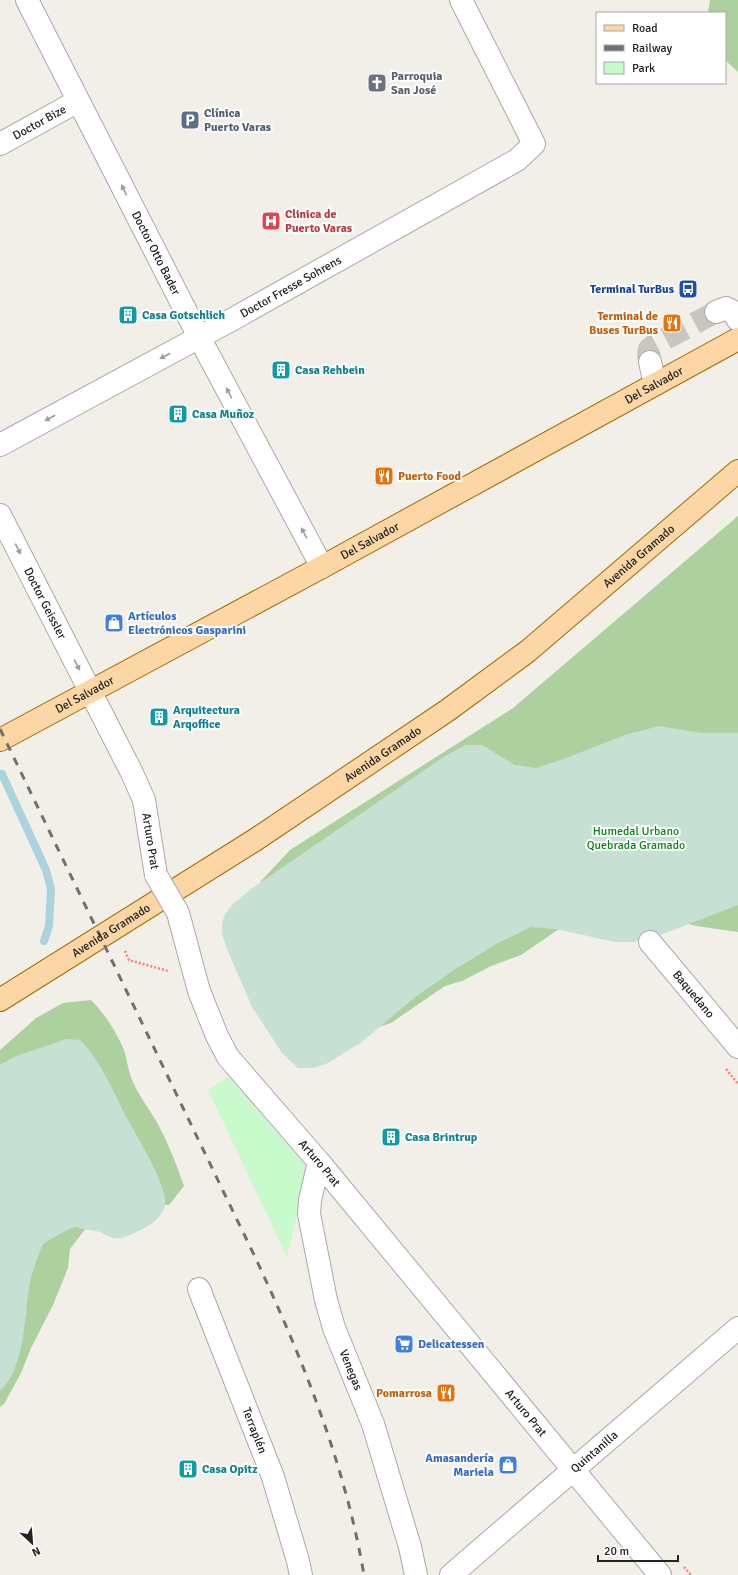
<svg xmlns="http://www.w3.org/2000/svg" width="738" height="1575" font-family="Signika,sans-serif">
	<rect width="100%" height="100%" fill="#f2efe9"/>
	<!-- forest -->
	<g fill="#add19e">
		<path d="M 710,0 L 738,0 L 738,72 L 725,60 L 725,13 L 708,13 Z"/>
		<path d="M 738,516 L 738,932 L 696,926 L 665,917 L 559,929 L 521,955 L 491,966 L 462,981 L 445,986 L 391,1023 L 354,1035 L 255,902 L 261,881 L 290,850 L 513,708 Z"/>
		<path d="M 91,1000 C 105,1014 116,1031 124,1050 C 127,1060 128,1070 132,1080 C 138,1094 147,1106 155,1119 C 167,1140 176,1163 184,1186 L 169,1205 L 127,1202 L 86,1228 L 70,1249 L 68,1268 L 53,1305 L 31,1348 L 21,1373 L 4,1404 L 0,1407 L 0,1050 L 36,1018 L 63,1003 Z"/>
	</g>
	<!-- wetland -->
	<g fill="#c6e0d4">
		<path d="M 659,726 L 702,733 L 738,733 L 738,905 L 650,939 L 632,942 L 615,942 L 556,929 L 531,927 L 498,943 L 457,968 L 415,997 L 362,1042 L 328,1063 L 314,1068 L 298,1068 L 282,1053 L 252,1007 L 227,949 L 222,934 L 222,923 L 225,914 L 233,904 L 251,889 L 445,756 L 466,745 L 482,745 L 515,765 L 536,768 L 561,760 L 625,735 Z"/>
		<path d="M 66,1039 L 80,1040 C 102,1062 113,1092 128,1120 C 137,1137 168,1186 165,1205 C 162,1221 143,1229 130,1235 C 113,1243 110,1235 96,1231 C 92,1230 88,1230 84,1229 C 81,1229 78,1227 75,1227 C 69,1228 49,1240 43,1244 C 38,1256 33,1269 30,1282 C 24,1315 26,1367 0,1391 L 0,1065 L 14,1057 Z"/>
	</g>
	<!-- park -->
	<path fill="#c8facc" d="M 228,1077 L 308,1168 L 287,1257 L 208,1090 Z"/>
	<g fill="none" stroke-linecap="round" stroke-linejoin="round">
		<!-- stream -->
		<path stroke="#aad3df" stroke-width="8" d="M 2,774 L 46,870 L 51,889 L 49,926 L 44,941"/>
		<!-- minor-tunnel -->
		<path stroke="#c8c6c1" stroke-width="22" stroke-dasharray="22 11" stroke-linecap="butt" d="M 650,362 L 648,355 L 649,349 L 654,345 L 716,312"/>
		<!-- minor casing -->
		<g stroke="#a9a9a9" stroke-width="24">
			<g id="minor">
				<path id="s1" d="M 27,0 L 199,337 L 322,567"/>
				<path id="s2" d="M 0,144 L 78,101"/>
				<path d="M 716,312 L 726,308 L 732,311 L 738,320"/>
				<path d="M 650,362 L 655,384"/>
				<path id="s3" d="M 0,445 L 233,319 L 517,160 L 534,144 L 461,0"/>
				<path id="s4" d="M 0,515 L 132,773 L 144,800 L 156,875"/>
				<path id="s5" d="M 178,913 L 199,991 L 217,1036 L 228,1057 L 319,1162 L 660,1575"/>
				<path id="s6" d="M 650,942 L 738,1047"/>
				<path id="s7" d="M 319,1162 L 310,1200 L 309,1214 L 326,1300 L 334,1328 L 373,1424 L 410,1547 L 416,1575"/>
				<path id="s8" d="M 199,1289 L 273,1477 L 298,1561 L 301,1575"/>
				<path id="s9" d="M 451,1575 L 738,1328"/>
			</g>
		</g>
		<!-- major casing -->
		<g stroke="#a06b00" stroke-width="24">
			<g id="major">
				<path id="s10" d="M 0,740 L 322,567 L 738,339"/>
				<path id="s11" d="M 0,1000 L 255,840 L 448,710 L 528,651 L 738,471"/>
			</g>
		</g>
		<!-- path -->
		<g stroke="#fa8072" stroke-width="2.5" stroke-dasharray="2 2" stroke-linecap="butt">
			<path d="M 125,951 L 129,960 L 168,971"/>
			<path d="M 726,1069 L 738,1084"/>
			<path d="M 684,1567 L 691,1575"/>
		</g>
		<!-- minor -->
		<use href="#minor" stroke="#fff" stroke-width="22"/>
		<!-- major -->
		<use href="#major" stroke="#fcd6a4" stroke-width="22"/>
		<!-- rail -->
		<path stroke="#707070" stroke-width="3" stroke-dasharray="8 8" stroke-linecap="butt" d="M 0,729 L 256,1259 C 303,1360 345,1464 364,1575"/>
		<!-- minor-bridge casing -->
		<g stroke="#a9a9a9" stroke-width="24" stroke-linecap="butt">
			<path id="minor-bridge" d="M 156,875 L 178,913"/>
		</g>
		<!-- minor-bridge -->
		<use href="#minor-bridge" stroke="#fff" stroke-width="22"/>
	</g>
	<!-- one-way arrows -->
	<defs><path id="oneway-solid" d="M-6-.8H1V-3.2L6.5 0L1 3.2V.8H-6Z"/></defs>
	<g fill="#9c9c9c">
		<use href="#oneway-solid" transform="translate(124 190) rotate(-117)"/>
		<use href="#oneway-solid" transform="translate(165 356) rotate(152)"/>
		<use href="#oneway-solid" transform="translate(229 393) rotate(-118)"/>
		<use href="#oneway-solid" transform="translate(50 418) rotate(152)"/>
		<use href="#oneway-solid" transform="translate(304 533) rotate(-118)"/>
		<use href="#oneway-solid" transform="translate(18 549) rotate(63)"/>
		<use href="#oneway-solid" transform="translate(77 665) rotate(62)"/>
	</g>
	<!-- icons -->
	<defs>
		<g id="church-square" transform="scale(1)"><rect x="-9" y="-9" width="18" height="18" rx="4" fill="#6b7280" stroke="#fff"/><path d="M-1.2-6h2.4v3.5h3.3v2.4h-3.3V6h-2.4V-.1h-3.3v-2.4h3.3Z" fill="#fff"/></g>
		<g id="parking-square" transform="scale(1)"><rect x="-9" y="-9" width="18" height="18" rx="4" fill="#5c6f8a" stroke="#fff"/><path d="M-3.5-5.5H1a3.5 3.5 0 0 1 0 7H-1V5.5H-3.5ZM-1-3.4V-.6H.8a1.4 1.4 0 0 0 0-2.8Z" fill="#fff"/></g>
		<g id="hospital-square" transform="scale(1)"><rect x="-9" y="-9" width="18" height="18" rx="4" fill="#e0444e" stroke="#fff"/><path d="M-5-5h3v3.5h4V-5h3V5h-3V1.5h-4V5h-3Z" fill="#fff"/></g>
		<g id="bus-square" transform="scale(1)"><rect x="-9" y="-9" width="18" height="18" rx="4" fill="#1a4fb4" stroke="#fff"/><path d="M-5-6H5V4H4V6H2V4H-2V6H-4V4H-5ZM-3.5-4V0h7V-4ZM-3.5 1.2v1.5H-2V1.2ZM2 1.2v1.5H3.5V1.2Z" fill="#fff"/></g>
		<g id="building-square" transform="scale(1)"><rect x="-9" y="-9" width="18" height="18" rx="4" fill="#0f9aa8" stroke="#fff"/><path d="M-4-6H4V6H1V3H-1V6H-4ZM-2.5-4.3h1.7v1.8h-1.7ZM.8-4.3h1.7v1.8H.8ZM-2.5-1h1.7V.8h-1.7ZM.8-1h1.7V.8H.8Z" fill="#fff"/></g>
		<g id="restaurant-square" transform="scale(1)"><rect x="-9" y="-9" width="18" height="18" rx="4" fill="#e8710a" stroke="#fff"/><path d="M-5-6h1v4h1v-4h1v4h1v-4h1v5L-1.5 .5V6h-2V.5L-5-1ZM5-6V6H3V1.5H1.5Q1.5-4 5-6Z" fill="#fff"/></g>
		<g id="shop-square" transform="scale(1)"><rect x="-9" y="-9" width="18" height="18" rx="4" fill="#3f7fe0" stroke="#fff"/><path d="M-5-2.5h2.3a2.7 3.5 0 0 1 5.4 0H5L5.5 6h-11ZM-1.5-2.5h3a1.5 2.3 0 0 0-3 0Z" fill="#fff"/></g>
		<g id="supermarket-square" transform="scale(1)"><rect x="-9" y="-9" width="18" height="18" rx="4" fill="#3f7fe0" stroke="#fff"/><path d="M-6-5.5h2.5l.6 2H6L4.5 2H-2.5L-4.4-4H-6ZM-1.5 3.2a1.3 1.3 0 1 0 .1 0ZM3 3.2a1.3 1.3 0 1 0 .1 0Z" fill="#fff"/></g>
	</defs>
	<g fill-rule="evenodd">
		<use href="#church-square" x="377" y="83"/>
		<use href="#parking-square" x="190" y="120"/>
		<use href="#hospital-square" x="271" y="221"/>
		<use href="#bus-square" x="688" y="289"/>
		<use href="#building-square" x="128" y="315"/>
		<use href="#restaurant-square" x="672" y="323"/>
		<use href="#building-square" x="281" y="370"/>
		<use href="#building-square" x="178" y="414"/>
		<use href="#restaurant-square" x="384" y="476"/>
		<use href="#shop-square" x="114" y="623"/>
		<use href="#building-square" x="159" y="717"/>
		<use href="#building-square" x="391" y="1137"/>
		<use href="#supermarket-square" x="404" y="1344"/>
		<use href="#restaurant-square" x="446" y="1393"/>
		<use href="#shop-square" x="508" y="1465"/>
		<use href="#building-square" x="188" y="1469"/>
	</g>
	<g text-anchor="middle" stroke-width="4" stroke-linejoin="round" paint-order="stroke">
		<!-- worship labels -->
		<g font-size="12" font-weight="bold" fill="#5b616d" stroke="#fff" text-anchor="start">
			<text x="391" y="80">Parroquia<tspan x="391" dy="14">San José</tspan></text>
		</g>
		<!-- service labels -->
		<g font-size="12" font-weight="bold" fill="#4e5e75" stroke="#fff" text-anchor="start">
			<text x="204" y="117">Clínica<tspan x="204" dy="14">Puerto Varas</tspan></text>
		</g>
		<!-- street labels -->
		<g font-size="12" fill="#222" stroke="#fff">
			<text dy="4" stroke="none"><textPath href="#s2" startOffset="45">Doctor Bize</textPath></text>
			<text dy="4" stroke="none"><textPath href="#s1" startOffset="284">Doctor Otto Bader</textPath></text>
			<text dy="4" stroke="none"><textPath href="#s3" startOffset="331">Doctor Fresse Sohrens</textPath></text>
			<text dy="4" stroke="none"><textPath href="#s10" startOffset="744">Del Salvador</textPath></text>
			<text dy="4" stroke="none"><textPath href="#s10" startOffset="420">Del Salvador</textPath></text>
			<text dy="4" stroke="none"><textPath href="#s11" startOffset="779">Avenida Gramado</textPath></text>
			<text dy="4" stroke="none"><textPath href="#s4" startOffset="99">Doctor Geissler</textPath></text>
			<text dy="4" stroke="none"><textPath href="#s10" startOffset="96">Del Salvador</textPath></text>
			<text dy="4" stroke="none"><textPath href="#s11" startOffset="455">Avenida Gramado</textPath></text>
			<text dy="4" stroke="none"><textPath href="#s4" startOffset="361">Arturo Prat</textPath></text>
			<text dy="4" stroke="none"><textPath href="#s11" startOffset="131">Avenida Gramado</textPath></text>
			<text dy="4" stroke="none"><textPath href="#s6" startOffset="68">Baquedano</textPath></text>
			<text dy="4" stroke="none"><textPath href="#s5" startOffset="293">Arturo Prat</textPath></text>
			<text dy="4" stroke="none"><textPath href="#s7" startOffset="215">Venegas</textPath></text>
			<text dy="4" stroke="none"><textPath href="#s5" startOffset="617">Arturo Prat</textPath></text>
			<text dy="4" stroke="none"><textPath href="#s8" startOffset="152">Terraplén</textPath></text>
			<text dy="4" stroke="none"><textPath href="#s9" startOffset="189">Quintanilla</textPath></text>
		</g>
		<!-- health labels -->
		<g font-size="12" font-weight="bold" fill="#be3a42" stroke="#fff" text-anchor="start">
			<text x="285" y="218">Clinica de<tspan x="285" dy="14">Puerto Varas</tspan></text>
		</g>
		<!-- transit labels -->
		<g font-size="12" font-weight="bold" fill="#164399" stroke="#fff" text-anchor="end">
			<text x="674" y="293">Terminal TurBus</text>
		</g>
		<!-- culture labels -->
		<g font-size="12" font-weight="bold" fill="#0d838f" stroke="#fff" text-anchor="start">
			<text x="142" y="319">Casa Gotschlich</text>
			<text x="295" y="374">Casa Rehbein</text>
			<text x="192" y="418">Casa Muñoz</text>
			<text x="173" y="714">Arquitectura<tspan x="173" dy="14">Arqoffice</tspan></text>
			<text x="405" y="1141">Casa Brintrup</text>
			<text x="202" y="1473">Casa Opitz</text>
		</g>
		<!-- food labels -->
		<g font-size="12" font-weight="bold" fill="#c56008" stroke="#fff" text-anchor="end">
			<text x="658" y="320">Terminal de<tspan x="658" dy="14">Buses TurBus</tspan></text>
			<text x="398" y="480" text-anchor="start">Puerto Food</text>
			<text x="432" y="1397">Pomarrosa</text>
		</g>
		<!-- shop labels -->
		<g font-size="12" font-weight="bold" fill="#366cbe" stroke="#fff" text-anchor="start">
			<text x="128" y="620">Artículos<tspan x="128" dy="14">Electrónicos Gasparini</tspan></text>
			<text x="418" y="1348">Delicatessen</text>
			<text x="494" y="1462" text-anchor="end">Amasandería<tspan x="494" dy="14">Mariela</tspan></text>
		</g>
		<!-- park labels -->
		<g font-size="12" fill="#0c8416" stroke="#fff">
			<text x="636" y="835">Humedal Urbano<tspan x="636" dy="14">Quebrada Gramado</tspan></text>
		</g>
	</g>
	<!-- legend -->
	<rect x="596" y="12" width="130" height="72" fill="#ffffff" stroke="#a7a7a7"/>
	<rect x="604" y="25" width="20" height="6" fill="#fcd6a4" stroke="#a7a7a7"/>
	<text x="632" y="32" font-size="12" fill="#222222">Road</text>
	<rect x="604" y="45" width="20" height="6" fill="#707070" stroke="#a7a7a7"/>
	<text x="632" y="52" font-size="12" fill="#222222">Railway</text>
	<rect x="604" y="62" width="20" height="12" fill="#c8facc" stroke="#a7a7a7"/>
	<text x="632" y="72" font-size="12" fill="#222222">Park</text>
	<!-- north arrow -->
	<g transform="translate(32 1543) rotate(154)" stroke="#ffffff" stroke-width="3" paint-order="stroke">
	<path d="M0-3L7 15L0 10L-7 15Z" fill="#222222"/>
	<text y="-6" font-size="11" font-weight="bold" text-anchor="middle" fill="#222222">N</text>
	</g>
	<!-- scale -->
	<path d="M598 1555v6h80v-6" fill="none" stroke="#222222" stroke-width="2"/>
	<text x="604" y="1555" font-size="12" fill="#222222" stroke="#ffffff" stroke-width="3" paint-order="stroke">20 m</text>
</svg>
